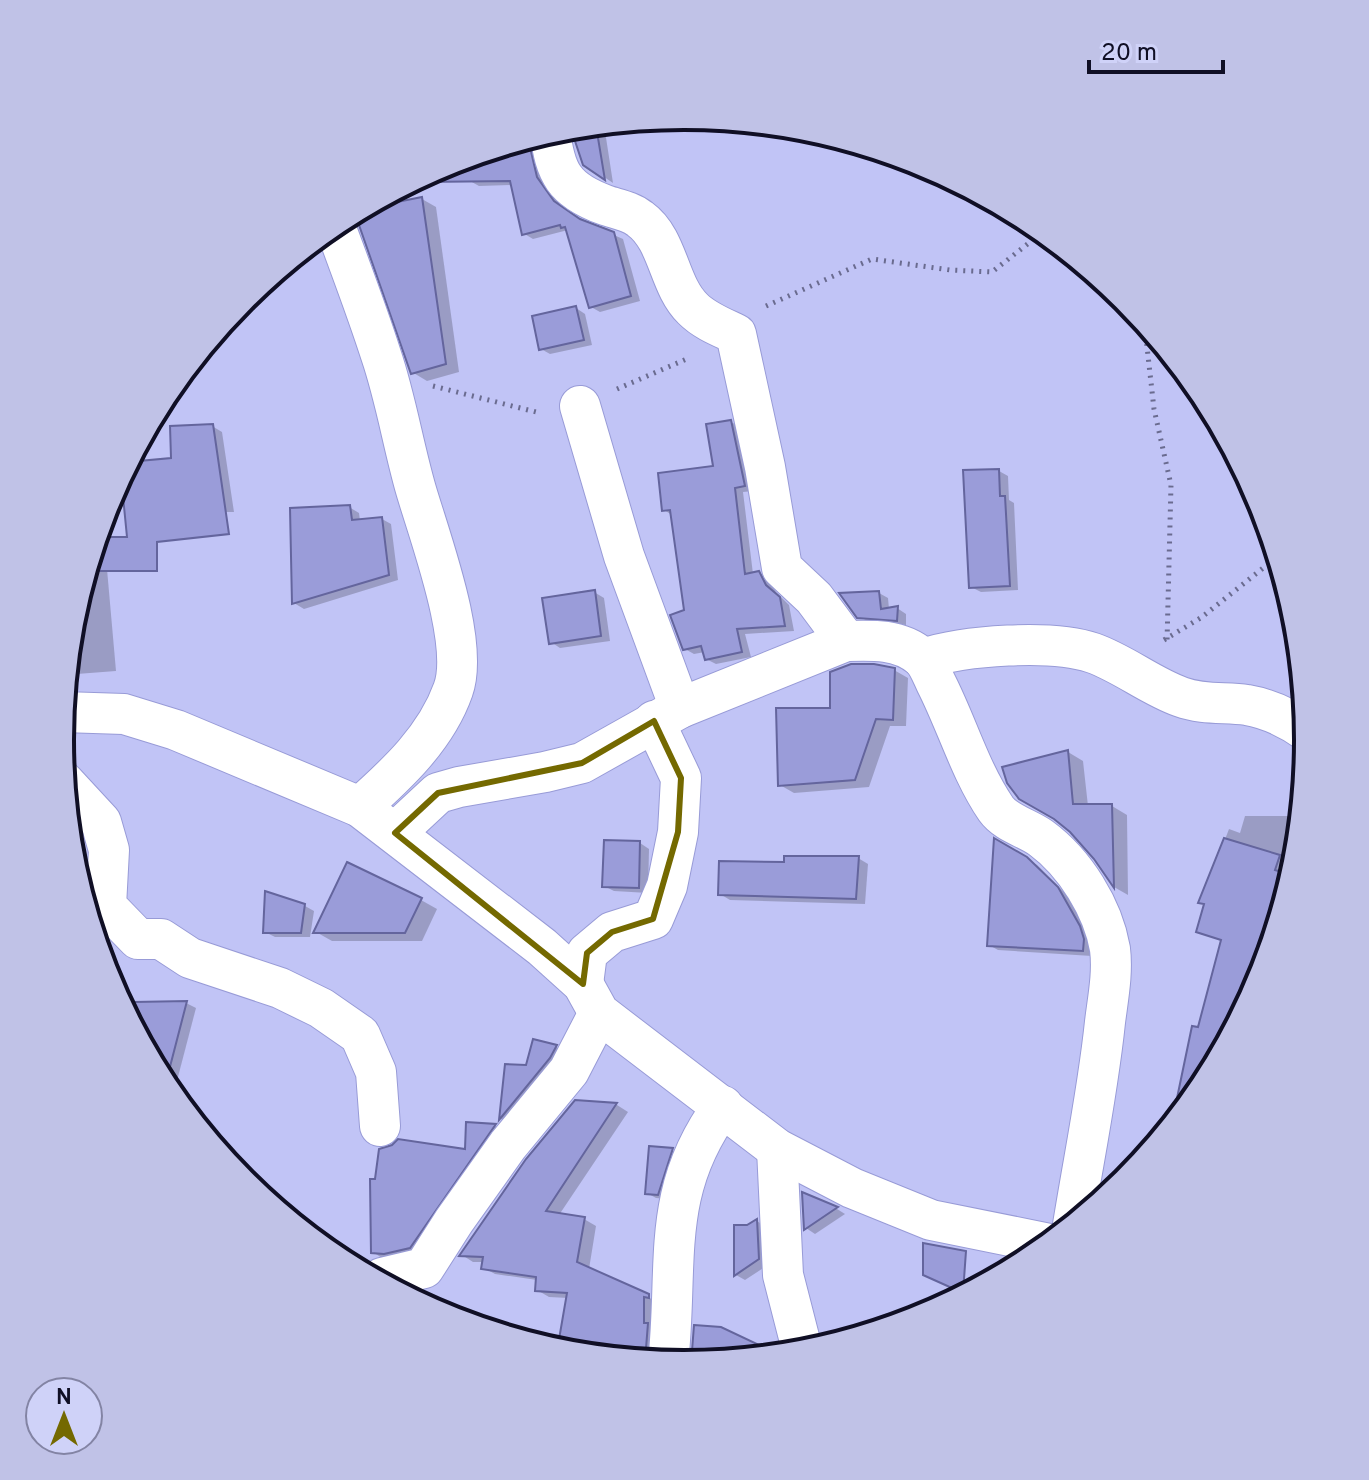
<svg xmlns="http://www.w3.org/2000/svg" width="1369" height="1480" font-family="Overpass,sans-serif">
	<rect width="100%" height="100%" fill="#c1c4f6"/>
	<!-- shadow -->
	<g fill="#0003">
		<path d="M 616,122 L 617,129 L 605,131 L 613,183 L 585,164 L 573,126 Z"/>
		<path d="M 537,135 L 542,173 L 556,200 L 575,218 L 623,239 L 640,301 L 600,312 L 591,307 L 568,230 L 533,239 L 523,233 L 513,185 L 479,186 L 470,181 L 469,156 Z"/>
		<path d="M 971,189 L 996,202 L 991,202 Z"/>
		<path d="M 422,199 L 436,207 L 459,372 L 427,381 L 412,372 Z"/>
		<path d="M 576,308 L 585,314 L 592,345 L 550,354 L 541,349 Z"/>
		<path d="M 731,422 L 740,427 L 753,491 L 743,492 L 753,574 L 759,573 L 769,579 L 776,592 L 789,605 L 794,631 L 745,634 L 751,657 L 716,664 L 706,659 L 705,652 L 694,654 L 685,649 L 686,611 L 672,515 L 664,510 L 716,468 Z"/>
		<path d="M 212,426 L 222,432 L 234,512 L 135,512 L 126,506 L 122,473 L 127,464 L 174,460 Z"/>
		<path d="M 999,471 L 1008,476 L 1009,500 L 1014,503 L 1018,590 L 981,592 L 971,587 Z"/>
		<path d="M 349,507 L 359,513 L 360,521 L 382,519 L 391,524 L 398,580 L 304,609 L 294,603 Z"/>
		<path d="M 98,563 L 107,569 L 116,671 L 77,674 L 68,669 L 72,618 L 88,564 Z"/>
		<path d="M 594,592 L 604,598 L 610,641 L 560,648 L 551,642 Z"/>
		<path d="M 879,593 L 888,598 L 889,609 L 897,608 L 906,614 L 906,625 L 869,622 L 859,616 Z"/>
		<path d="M 894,670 L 908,678 L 906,726 L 890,726 L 869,787 L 794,793 L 780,785 L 832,710 Z"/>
		<path d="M 1068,752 L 1083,761 L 1088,806 L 1112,806 L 1127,815 L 1128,895 L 1114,887 L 1095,858 L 1071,831 Z"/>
		<path d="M 1245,816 L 1301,816 L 1297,862 L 1261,979 L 1203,1087 L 1165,1134 L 1168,1109 L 1177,1110 L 1222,941 L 1199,931 L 1206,905 L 1201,902 L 1229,829 L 1240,833 Z"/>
		<path d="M 995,841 L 1037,865 L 1067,895 L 1089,934 L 1092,956 L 998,950 L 989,945 Z"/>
		<path d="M 640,843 L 649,849 L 648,893 L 614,891 L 604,886 Z"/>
		<path d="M 858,858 L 868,864 L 865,904 L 730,900 L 720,894 L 786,864 Z"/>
		<path d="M 421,900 L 437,909 L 422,941 L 332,941 L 316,932 Z"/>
		<path d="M 305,906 L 314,911 L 310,937 L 275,937 L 265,932 Z"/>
		<path d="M 186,1003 L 196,1008 L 173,1096 L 136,1032 L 136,1004 Z"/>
		<path d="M 556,1047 L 565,1052 L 509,1124 L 501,1119 L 506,1066 L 527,1067 Z"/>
		<path d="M 575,1102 L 617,1105 L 628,1112 L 559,1215 L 584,1219 L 596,1226 L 589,1269 L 660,1303 L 657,1362 L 559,1351 L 568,1298 L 549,1297 L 537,1290 L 537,1280 L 495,1274 L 484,1268 L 484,1262 L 473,1262 L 462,1255 Z"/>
		<path d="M 468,1124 L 495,1126 L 504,1131 L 419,1252 L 382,1258 L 373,1252 L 467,1151 Z"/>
		<path d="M 672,1150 L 682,1155 L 667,1199 L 656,1198 L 647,1193 Z"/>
		<path d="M 804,1195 L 837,1209 L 845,1214 L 815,1234 L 806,1228 Z"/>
		<path d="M 757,1221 L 766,1227 L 768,1265 L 745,1280 L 736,1275 L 736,1227 L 748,1228 Z"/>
	</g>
	<!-- building -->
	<g fill="#9a9cd9" stroke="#64659d" stroke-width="2">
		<path d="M 597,132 L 605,180 L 583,165 L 575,141 L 574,136 Z"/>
		<path d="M 529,143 L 537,177 L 554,201 L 580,219 L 614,232 L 631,296 L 589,308 L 565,227 L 561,228 L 560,225 L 522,235 L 510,181 L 425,182 L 424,175 L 446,163 L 485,151 Z"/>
		<path d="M 422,197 L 446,364 L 411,374 L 359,225 L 357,210 Z"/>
		<path d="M 576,306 L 584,340 L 539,350 L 532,316 Z"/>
		<path d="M 731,420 L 745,486 L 735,488 L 745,574 L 759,571 L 766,585 L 780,597 L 785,626 L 737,629 L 742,652 L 705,660 L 701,646 L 683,650 L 670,615 L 684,610 L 670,510 L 662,511 L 658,473 L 713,466 L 706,424 Z"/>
		<path d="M 213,424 L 229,534 L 157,542 L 157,571 L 94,571 L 94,546 L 97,537 L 127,537 L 121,476 L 128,462 L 171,458 L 170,426 Z"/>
		<path d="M 999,469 L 1000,496 L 1005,496 L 1010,586 L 969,588 L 963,470 Z"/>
		<path d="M 350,505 L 352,520 L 382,517 L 389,575 L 292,604 L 290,508 Z"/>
		<path d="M 595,590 L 601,636 L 549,644 L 542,598 Z"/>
		<path d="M 879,591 L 881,609 L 898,606 L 897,621 L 857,618 L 839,593 Z"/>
		<path d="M 851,664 L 874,664 L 895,668 L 893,720 L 876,719 L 855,780 L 778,786 L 776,708 L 830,708 L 830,672 Z"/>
		<path d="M 1068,750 L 1073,804 L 1112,804 L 1114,888 L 1094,859 L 1070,832 L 1054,819 L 1019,799 L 1007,783 L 1002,767 Z"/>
		<path d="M 994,838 L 1027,857 L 1058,887 L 1080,926 L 1084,939 L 1083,951 L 987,946 Z"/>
		<path d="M 1224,838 L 1280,855 L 1275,870 L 1293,875 L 1282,911 L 1279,910 L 1263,958 L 1259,957 L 1246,1008 L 1204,1087 L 1171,1127 L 1192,1026 L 1198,1027 L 1221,940 L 1196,932 L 1204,904 L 1198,903 Z"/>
		<path d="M 604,840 L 640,841 L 639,888 L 602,887 Z"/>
		<path d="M 784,856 L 859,856 L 856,899 L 718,895 L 719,861 L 784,862 Z"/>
		<path d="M 347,862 L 422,898 L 405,933 L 313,933 Z"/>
		<path d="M 265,891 L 305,904 L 301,933 L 263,933 Z"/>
		<path d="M 187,1001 L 165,1086 L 134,1028 L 134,1002 Z"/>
		<path d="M 533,1039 L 557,1045 L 550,1058 L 499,1120 L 505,1064 L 526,1065 Z"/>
		<path d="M 575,1100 L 617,1103 L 546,1211 L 585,1217 L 577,1262 L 649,1294 L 649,1298 L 644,1297 L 644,1323 L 648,1323 L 645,1361 L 557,1351 L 567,1293 L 535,1291 L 536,1277 L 481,1269 L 483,1257 L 459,1256 L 526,1159 Z"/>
		<path d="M 466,1122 L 496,1124 L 410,1248 L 384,1254 L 371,1253 L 370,1179 L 375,1179 L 379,1149 L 392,1145 L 398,1139 L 465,1149 Z"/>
		<path d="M 649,1146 L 673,1148 L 658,1195 L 645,1194 Z"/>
		<path d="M 802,1192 L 838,1207 L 804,1230 Z"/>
		<path d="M 757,1219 L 759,1259 L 734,1276 L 734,1225 L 747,1225 Z"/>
		<path d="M 923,1243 L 966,1251 L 963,1293 L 923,1275 Z"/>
		<path d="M 694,1325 L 721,1327 L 780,1355 L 691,1364 Z"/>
	</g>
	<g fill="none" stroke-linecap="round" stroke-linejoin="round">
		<!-- minor casing -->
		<g stroke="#989bd7" stroke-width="42">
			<g id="minor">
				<path d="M 334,223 C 350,267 367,311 381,355 C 396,399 403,445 416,490 C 430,538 470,644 453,690 C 436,738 397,774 360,807"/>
				<path d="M 580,406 L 624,556 L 680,708"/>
				<path d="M 846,641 C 873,640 900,639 921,657 C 928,663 932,675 936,683 C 957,724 970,771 996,809 C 1006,823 1027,828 1041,838 C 1075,863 1103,908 1110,949 C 1113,973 1108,998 1105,1022 C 1098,1090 1084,1157 1073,1225"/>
				<path d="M 923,659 C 964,645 1052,639 1093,653 C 1124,664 1150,686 1181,697 C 1203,705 1225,702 1247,705 C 1270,709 1290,719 1308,732"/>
				<path d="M 63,712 L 124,714 L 176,730 L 360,807 L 542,947 L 583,984 L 599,1013 L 777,1149 L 852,1188 L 931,1220 L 1050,1244"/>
				<path d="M 64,782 L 101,822 L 109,850 L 106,906 L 138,939 L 161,939 L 190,958 L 280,988 L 321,1008 L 360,1035 L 376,1072 L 380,1126"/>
				<path d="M 395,833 L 438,793 L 459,787 L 545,772 L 582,763 L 680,708 L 846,641 L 814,598 L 782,568 L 765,467 L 736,334 C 721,327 705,321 693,309 C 668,285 669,240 640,219 C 630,211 616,209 605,205 C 564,190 555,173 550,131"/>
				<path d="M 583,984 L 587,953 L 612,932 L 653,919 L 667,886 L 678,832 L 681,778 L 654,721"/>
				<path d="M 777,1149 L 783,1275 L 803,1353"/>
				<path d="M 380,1282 L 382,1278 L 424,1268 L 454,1221 L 508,1145 L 569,1071 L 599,1013"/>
				<path d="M 668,1363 C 679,1265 659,1192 723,1106"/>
			</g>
		</g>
		<!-- path -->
		<g stroke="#6a6b8f" stroke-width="5" stroke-dasharray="2 6" stroke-linecap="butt">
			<path d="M 766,306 L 872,259 L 950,270 L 992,272 L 1044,231"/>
			<path d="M 1144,320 L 1154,409 L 1171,485 L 1167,642"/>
			<path d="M 433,386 L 540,413"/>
			<path d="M 617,389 L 689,358"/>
			<path d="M 1164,640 L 1202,617 L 1278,556"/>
		</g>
		<!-- minor -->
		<use href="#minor" stroke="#fff" stroke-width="40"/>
	</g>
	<!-- marked area -->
	<path fill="none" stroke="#746900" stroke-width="6" stroke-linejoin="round" d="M 654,721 L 681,778 L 678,832 L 653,919 L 612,932 L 587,953 L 583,984 L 395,833 L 438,793 L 582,763 Z"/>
	<!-- crop -->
	<path d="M0 0H1369V1480H0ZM74 740a610 610 0 1 1 1220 0a610 610 0 1 1-1220 0Z" fill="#c0c2e7" fill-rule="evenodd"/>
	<path fill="none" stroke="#100f25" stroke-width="4" d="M74 740a610 610 0 1 1 1220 0a610 610 0 1 1-1220 0Z"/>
	<!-- north arrow -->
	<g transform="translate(64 1416)"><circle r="38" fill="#cfd2f8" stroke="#8384a4" stroke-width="2"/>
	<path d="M0-6L14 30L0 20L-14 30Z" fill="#746900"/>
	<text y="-12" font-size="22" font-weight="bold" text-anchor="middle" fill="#100f25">N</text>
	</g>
	<!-- scale -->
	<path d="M1089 60v12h134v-12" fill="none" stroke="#100f25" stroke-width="4"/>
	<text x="1101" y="60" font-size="24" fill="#100f25" stroke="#cfd2f8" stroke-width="6" paint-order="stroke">20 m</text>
</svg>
